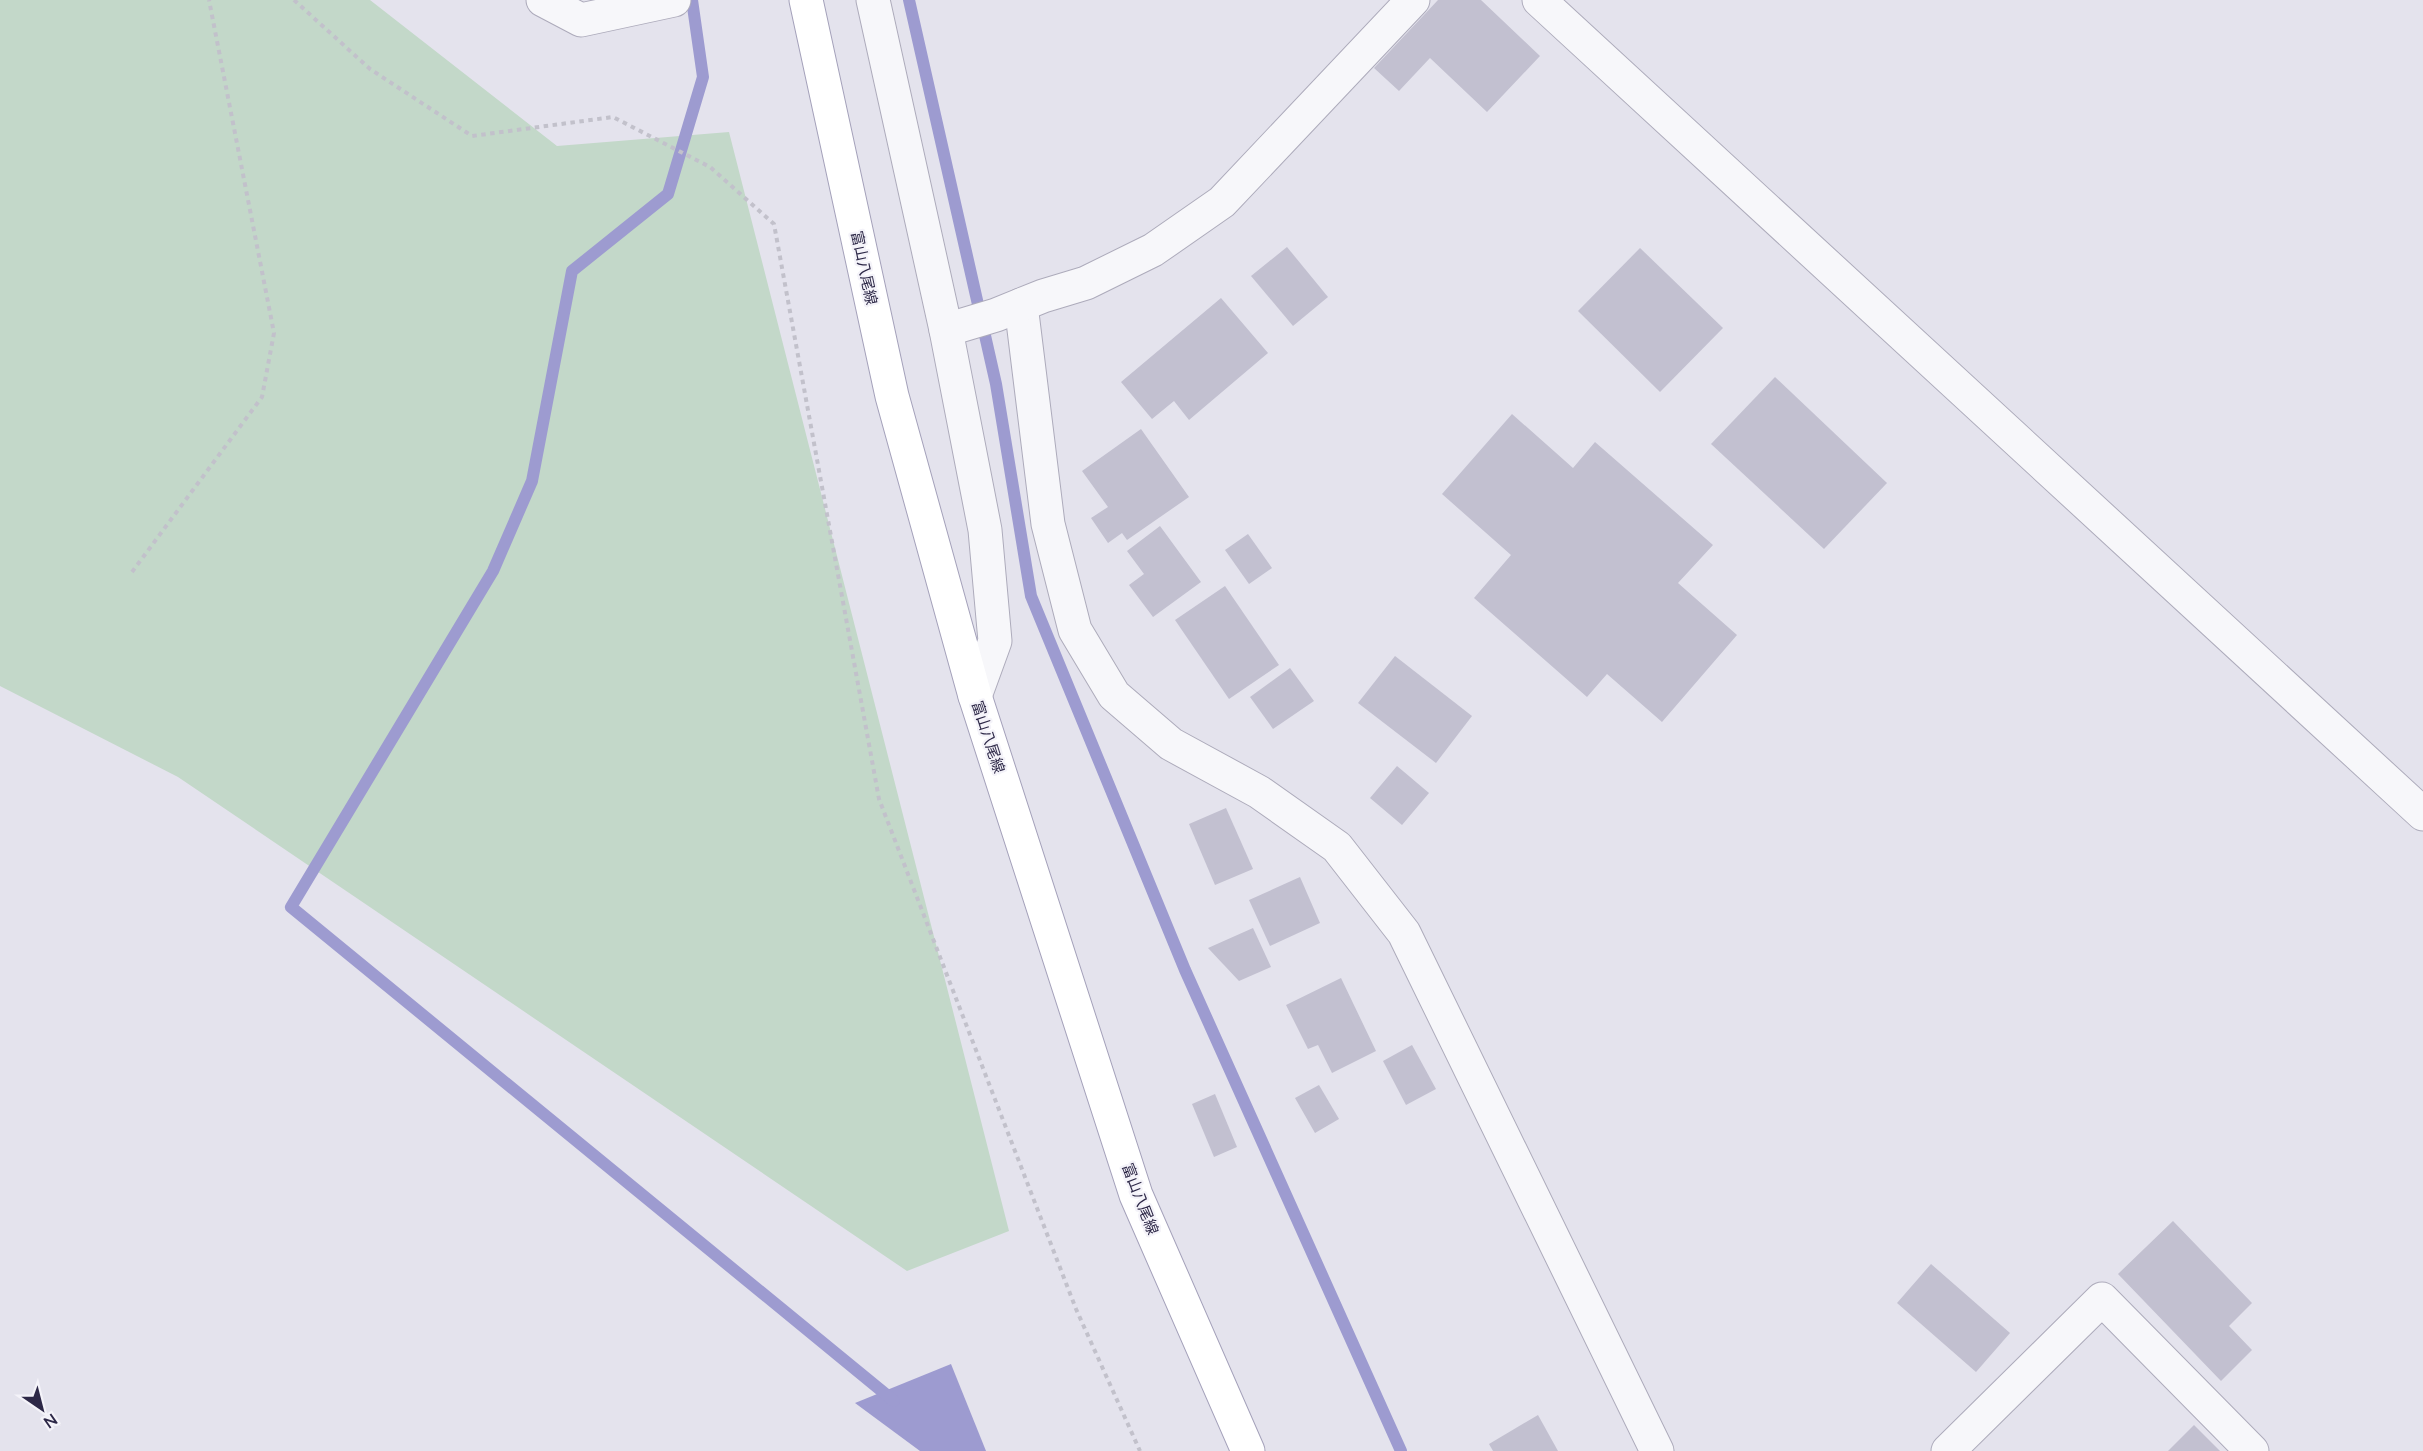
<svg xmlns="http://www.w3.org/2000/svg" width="2423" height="1451" font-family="Lato,'Noto Sans JP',sans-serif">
	<rect width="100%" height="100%" fill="#e4e3ed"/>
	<!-- green -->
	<path fill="#c3d8c9" d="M 0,0 L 370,0 L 557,146 L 729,132 L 1009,1231 L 907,1271 L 178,777 L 0,686 Z"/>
	<!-- water -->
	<path fill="#9d9bd0" d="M 951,1364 L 986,1451 L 920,1451 L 855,1403 Z"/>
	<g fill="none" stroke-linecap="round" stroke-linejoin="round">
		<!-- stream -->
		<g stroke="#9d9bd0" stroke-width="12">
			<path d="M 692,0 L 703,77 L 668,194 L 572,271 L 532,481 L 493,571 L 291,907 L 894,1401"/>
			<path d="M 909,0 L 996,384 L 1031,596 L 1185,970 L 1401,1451"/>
		</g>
	</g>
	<!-- building -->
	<g fill="#c2c0d0">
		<path d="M 1438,0 L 1481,0 L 1540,56 L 1487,112 L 1430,58 L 1399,91 L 1374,68 Z"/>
		<path d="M 1287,247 L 1328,297 L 1293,326 L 1251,276 Z"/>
		<path d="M 1640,248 L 1723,328 L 1660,392 L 1578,311 Z"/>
		<path d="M 1221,298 L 1268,353 L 1189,420 L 1174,401 L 1152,419 L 1121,382 Z"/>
		<path d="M 1775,377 L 1887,483 L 1824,549 L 1711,444 Z"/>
		<path d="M 1512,414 L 1573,468 L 1595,442 L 1713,545 L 1678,583 L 1737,635 L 1662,722 L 1607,674 L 1587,697 L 1474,598 L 1511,555 L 1442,494 Z"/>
		<path d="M 1141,429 L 1189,497 L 1127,540 L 1122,533 L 1108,543 L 1091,518 L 1108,507 L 1082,471 Z"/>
		<path d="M 1160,526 L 1201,582 L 1153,617 L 1129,585 L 1144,574 L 1127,551 Z"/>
		<path d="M 1248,534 L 1272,568 L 1249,584 L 1225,550 Z"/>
		<path d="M 1225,586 L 1279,665 L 1229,699 L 1175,620 Z"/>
		<path d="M 1395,656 L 1472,716 L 1436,763 L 1358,703 Z"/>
		<path d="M 1290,668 L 1314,701 L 1273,729 L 1250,697 Z"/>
		<path d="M 1397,766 L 1429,793 L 1402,825 L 1370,798 Z"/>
		<path d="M 1226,808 L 1253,869 L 1215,885 L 1189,824 Z"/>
		<path d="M 1300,877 L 1320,923 L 1270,946 L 1249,900 Z"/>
		<path d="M 1253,928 L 1271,967 L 1239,981 L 1208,948 Z"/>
		<path d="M 1341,978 L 1376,1051 L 1332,1073 L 1318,1045 L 1308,1049 L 1286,1005 Z"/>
		<path d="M 1412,1045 L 1436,1089 L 1406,1105 L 1383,1061 Z"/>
		<path d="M 1319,1085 L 1339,1119 L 1315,1133 L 1295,1098 Z"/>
		<path d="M 1215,1094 L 1237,1147 L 1214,1157 L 1192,1104 Z"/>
		<path d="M 2173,1221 L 2252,1303 L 2229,1326 L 2252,1350 L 2221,1381 L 2118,1274 Z"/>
		<path d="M 1931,1264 L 2010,1333 L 1976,1372 L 1897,1303 Z"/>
		<path d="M 1538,1415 L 1558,1451 L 1493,1451 L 1489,1444 Z"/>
		<path d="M 2194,1425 L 2220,1451 L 2168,1451 Z"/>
	</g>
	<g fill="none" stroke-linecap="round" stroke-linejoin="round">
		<!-- minor casing -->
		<g stroke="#adabbb" stroke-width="35">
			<g id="minor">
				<path d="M 543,0 L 581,20 L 674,0"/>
				<path d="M 873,0 L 946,330"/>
				<path d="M 1021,305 L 1048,524 L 1075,630 L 1114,695 L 1171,744 L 1259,792 L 1337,847 L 1404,933 L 1657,1451"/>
				<path d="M 975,696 L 995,641 L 985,530 L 946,330 L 996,315 L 1043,296 L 1086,283 L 1153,250 L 1222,202 L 1413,0"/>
				<path d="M 1948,1451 L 2102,1299 L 2252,1451"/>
			</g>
		</g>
		<!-- tertiary casing -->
		<g stroke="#adabbb" stroke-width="35">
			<path id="tertiary" d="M 1539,0 L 2423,814"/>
		</g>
		<!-- primary casing -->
		<g stroke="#a4a1ba" stroke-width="35">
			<path id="primary" d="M 806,0 L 892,396 L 975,696 L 1136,1195 L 1248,1451"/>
		</g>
		<!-- path -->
		<g stroke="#c2c1cb" stroke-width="4" stroke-dasharray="4.5 4.5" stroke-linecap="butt">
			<path d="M 294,0 L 370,69 L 472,136 L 613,117 L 710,167 L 774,224 L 879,799 L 1076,1309 L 1140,1451"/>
			<path d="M 132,572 L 262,397 L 274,333 L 209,0"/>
		</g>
		<!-- minor -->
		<use href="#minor" stroke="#f7f7fa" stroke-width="33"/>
		<!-- tertiary -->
		<use href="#tertiary" stroke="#f7f7fa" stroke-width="33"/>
		<!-- primary -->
		<use href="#primary" stroke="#fff" stroke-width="33"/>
	</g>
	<g text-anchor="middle" stroke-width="4.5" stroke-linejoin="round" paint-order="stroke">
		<!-- street labels -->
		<g font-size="15" fill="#2d2847" stroke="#f4f3f9">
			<text transform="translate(864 268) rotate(78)" y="5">富山八尾線</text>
			<text transform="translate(988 737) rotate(72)" y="5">富山八尾線</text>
			<text transform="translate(1140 1199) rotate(69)" y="5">富山八尾線</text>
		</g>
	</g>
	<!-- north arrow -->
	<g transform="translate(42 1409) rotate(145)" stroke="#f4f3f9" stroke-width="4.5" paint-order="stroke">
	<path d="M0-4.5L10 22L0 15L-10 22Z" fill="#2d2847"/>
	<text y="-9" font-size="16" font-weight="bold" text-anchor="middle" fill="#2d2847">N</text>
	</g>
</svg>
